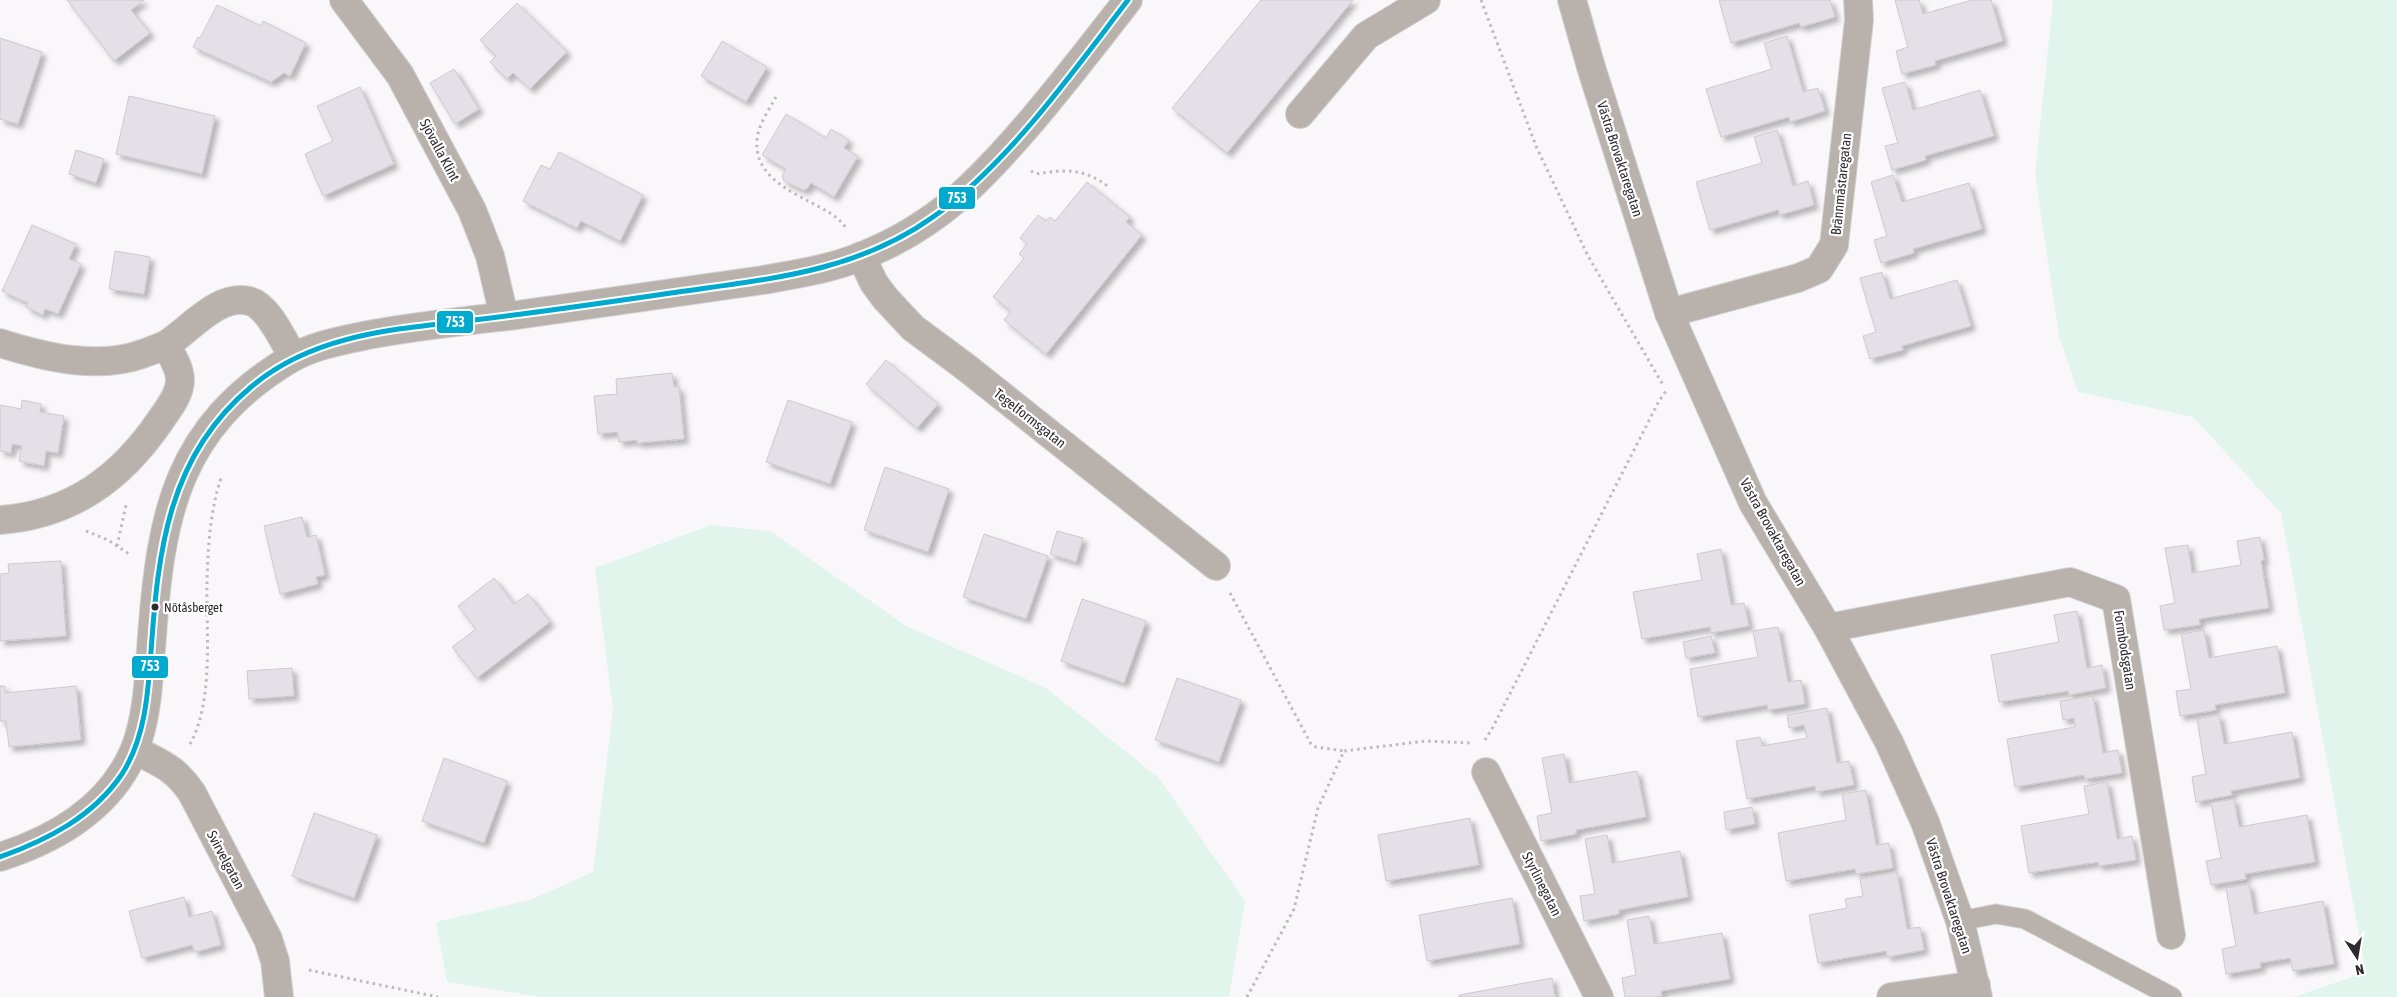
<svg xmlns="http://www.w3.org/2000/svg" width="2397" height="997" font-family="'Asap Condensed',sans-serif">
	<defs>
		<filter id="shadow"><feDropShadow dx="4.5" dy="4.5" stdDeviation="2.5" flood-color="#0004"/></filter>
	</defs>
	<rect width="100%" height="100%" fill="#faf7fb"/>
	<!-- green -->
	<g fill="#e2f5ed">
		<path d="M 2053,0 L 2397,0 L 2397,997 L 2294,997 L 2366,972 L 2281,513 L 2193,417 L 2078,392 L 2059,336 L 2035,175 Z"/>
		<path d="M 711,525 L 770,531 L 908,627 L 1046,688 L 1158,777 L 1245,901 L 1229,997 L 541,997 L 447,982 L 436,922 L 530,900 L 593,872 L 613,710 L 595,568 Z"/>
	</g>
	<!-- building -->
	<g fill="#e5dfe8" stroke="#cdc9ce" filter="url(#shadow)">
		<path d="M 67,0 L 144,0 L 131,10 L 150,33 L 114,61 Z"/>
		<path d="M 1261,0 L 1353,0 L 1227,153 L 1172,108 Z"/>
		<path d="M 1719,0 L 1830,0 L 1835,17 L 1801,27 L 1799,23 L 1731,43 Z"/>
		<path d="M 1895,0 L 1919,0 L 1923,14 L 1972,0 L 1991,0 L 2003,41 L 1935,61 L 1936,65 L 1902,74 L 1896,51 L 1908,47 Z"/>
		<path d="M 517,3 L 567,52 L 530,89 L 513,73 L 507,79 L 490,62 L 496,56 L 480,40 Z"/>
		<path d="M 217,5 L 261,26 L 263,21 L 306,43 L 290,76 L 284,73 L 271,82 L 193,47 L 198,37 L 200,38 Z"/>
		<path d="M 1787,36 L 1803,92 L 1818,88 L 1825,111 L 1790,122 L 1789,117 L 1721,137 L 1706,89 L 1772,69 L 1764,43 Z"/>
		<path d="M 0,38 L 42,52 L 18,124 L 0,119 Z"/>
		<path d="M 722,41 L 767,67 L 746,102 L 701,76 Z"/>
		<path d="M 454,69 L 479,109 L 455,124 L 430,83 Z"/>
		<path d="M 1905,82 L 1913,110 L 1980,90 L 1994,136 L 1925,156 L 1926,160 L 1892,170 L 1885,146 L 1898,143 L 1882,88 Z"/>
		<path d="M 360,87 L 394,164 L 323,196 L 305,154 L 333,141 L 317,106 Z"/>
		<path d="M 129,96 L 215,116 L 202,174 L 116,154 Z"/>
		<path d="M 786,114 L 826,138 L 831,129 L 849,140 L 844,148 L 858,156 L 834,197 L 811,183 L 807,189 L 803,190 L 784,181 L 782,176 L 786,169 L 762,155 Z"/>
		<path d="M 1777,130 L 1793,186 L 1808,181 L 1814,205 L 1780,215 L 1778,210 L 1710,230 L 1696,182 L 1762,163 L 1754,137 Z"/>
		<path d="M 76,150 L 104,159 L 96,183 L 69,174 Z"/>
		<path d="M 559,152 L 643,195 L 620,241 L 581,221 L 577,228 L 523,201 L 541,165 L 550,169 Z"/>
		<path d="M 1893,175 L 1902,202 L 1969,183 L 1982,229 L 1913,249 L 1914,253 L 1881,263 L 1874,240 L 1887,236 L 1871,182 Z"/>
		<path d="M 1087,182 L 1130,217 L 1126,222 L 1142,235 L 1046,354 L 1004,320 L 1011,311 L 993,297 L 1024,258 L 1019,254 L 1027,244 L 1020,238 L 1038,215 L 1046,221 L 1050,217 L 1055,221 Z"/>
		<path d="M 32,225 L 76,244 L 69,259 L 81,264 L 58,314 L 45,309 L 43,315 L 26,307 L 28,303 L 2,291 Z"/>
		<path d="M 115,251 L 150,257 L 144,294 L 109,289 Z"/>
		<path d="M 1882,272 L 1890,299 L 1957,280 L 1971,326 L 1902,346 L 1903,350 L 1870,359 L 1863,336 L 1876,332 L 1860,278 Z"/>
		<path d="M 886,360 L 938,404 L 917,428 L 866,384 Z"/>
		<path d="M 672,373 L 674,387 L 679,387 L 684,439 L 637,443 L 637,440 L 619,442 L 618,432 L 598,434 L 594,396 L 617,394 L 616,379 Z"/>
		<path d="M 22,400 L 41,404 L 40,412 L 64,416 L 58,453 L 46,451 L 44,466 L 19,461 L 22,446 L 12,444 L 11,453 L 0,451 L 0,405 L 21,409 Z"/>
		<path d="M 788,400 L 852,422 L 830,484 L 766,462 Z"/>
		<path d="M 885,467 L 949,489 L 928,552 L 864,530 Z"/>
		<path d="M 302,517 L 307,537 L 316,535 L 325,575 L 316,577 L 318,584 L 280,594 L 264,526 Z"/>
		<path d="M 1057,531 L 1083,538 L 1076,562 L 1050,554 Z"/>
		<path d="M 984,534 L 1048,556 L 1026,619 L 963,597 Z"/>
		<path d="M 2260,537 L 2264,560 L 2261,561 L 2269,608 L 2199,619 L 2200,625 L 2164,630 L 2160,606 L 2175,603 L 2165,548 L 2188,545 L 2192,573 L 2241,565 L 2237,541 Z"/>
		<path d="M 1721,549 L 1731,605 L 1744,603 L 1749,626 L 1711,633 L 1710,627 L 1642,639 L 1633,592 L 1702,580 L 1697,554 Z"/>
		<path d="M 61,561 L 66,636 L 0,641 L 0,574 L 9,573 L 8,564 Z"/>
		<path d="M 494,578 L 514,604 L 528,594 L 550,622 L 477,678 L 452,647 L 476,629 L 458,606 Z"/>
		<path d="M 1082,599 L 1146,621 L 1124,683 L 1061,661 Z"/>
		<path d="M 2077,611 L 2087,668 L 2102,665 L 2106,688 L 2069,695 L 2068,691 L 1999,702 L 1991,655 L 2059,642 L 2054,615 Z"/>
		<path d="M 1778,627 L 1788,682 L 1801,680 L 1805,704 L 1768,710 L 1767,705 L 1698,717 L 1690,669 L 1758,657 L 1753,631 Z"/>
		<path d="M 2204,630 L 2209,658 L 2277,646 L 2285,693 L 2215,705 L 2216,710 L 2180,716 L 2176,691 L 2191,689 L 2181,634 Z"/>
		<path d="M 1711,636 L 1715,653 L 1686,658 L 1683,642 Z"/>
		<path d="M 292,668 L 294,696 L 249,699 L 247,671 Z"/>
		<path d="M 1177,678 L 1241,700 L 1219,762 L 1155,740 Z"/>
		<path d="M 0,686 L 5,686 L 5,693 L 76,686 L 81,740 L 9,747 L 6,721 L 0,721 Z"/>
		<path d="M 2093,696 L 2103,753 L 2118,750 L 2122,773 L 2085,779 L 2084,775 L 2015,787 L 2007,739 L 2075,727 L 2074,718 L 2063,720 L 2060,701 Z"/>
		<path d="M 1827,708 L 1837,763 L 1849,761 L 1854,785 L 1816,792 L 1815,786 L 1747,799 L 1736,741 L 1760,737 L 1762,746 L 1807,738 L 1804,725 L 1789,728 L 1787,715 Z"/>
		<path d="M 2219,715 L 2224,744 L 2292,732 L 2300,778 L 2231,791 L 2232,795 L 2196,802 L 2192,777 L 2206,774 L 2197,719 Z"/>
		<path d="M 1564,754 L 1569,783 L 1637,771 L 1646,817 L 1576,830 L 1576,834 L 1541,841 L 1537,816 L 1552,813 L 1542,758 Z"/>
		<path d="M 444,758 L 507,781 L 484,843 L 422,821 Z"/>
		<path d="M 2107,782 L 2117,839 L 2132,836 L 2136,860 L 2099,866 L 2098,862 L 2029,873 L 2021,826 L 2089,814 L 2084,786 Z"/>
		<path d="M 1866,790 L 1876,845 L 1889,843 L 1893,868 L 1856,874 L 1855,869 L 1786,881 L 1778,833 L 1846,820 L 1842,794 Z"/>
		<path d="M 2234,799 L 2239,827 L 2307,815 L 2315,862 L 2245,874 L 2246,879 L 2211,885 L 2206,861 L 2221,858 L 2211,803 Z"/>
		<path d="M 1752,807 L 1755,824 L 1726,830 L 1724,812 Z"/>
		<path d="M 314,813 L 377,835 L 354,898 L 292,876 Z"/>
		<path d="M 1470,818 L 1479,865 L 1386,881 L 1378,835 Z"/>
		<path d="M 1607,835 L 1612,863 L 1680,851 L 1688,897 L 1619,910 L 1619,914 L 1584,921 L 1580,896 L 1595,894 L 1585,839 Z"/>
		<path d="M 1897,872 L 1907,929 L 1920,927 L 1924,950 L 1887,957 L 1886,951 L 1818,963 L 1809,915 L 1847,908 L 1845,899 L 1863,896 L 1860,879 Z"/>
		<path d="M 2249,884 L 2254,914 L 2323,901 L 2334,964 L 2293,971 L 2290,958 L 2260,963 L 2261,968 L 2226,974 L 2222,949 L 2236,946 L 2226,888 Z"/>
		<path d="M 184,897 L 189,917 L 212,911 L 221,945 L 195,952 L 192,945 L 142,958 L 129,911 Z"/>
		<path d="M 1512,898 L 1520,944 L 1427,961 L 1419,915 Z"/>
		<path d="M 1649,916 L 1654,944 L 1722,933 L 1730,979 L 1661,991 L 1662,996 L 1656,997 L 1625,997 L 1622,978 L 1636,975 L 1627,920 Z"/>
		<path d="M 1552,978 L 1555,997 L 1459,997 L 1459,995 Z"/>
	</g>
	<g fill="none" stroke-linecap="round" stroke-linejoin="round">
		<!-- service casing -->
		<g stroke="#d5d3d6" stroke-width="21">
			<path id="service" d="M 1960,921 L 1996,914 L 2025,919 L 2172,997"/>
		</g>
		<!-- minor casing -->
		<g stroke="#d5d3d6" stroke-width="30">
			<g id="minor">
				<path d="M 344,0 L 400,75 L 472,210 L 490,256 L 504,316"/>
				<path d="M 1572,0 L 1591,67 L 1669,313 L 1753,503 L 1828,628 L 1889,742 L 1925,822 L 1960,921 L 1978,997"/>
				<path d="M 1300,114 L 1366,36 L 1426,0"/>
				<path d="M 861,256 L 874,283 L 885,298 L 913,328 L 963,365 L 1216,566"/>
				<path d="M 1669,313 L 1798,278 L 1819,269 L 1834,245 L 1859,20 L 1858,0"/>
				<path d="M 0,343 C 44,357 97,370 142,354 C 150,351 160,348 167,344 C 191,329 217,294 249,301 C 268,305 284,342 293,357"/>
				<path d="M 0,520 C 71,515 121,478 160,421 C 168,409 180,395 180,380 C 180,367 171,355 166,345"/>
				<path d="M 1828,628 L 2070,582 L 2116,599 L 2171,935"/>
				<path d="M 135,750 C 162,764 174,767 192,793 L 268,939 L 275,961 L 279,997"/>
				<path d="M 1486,772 L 1599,997"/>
				<path d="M 1891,997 L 1976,985"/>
			</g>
		</g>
		<!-- tertiary casing -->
		<g stroke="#d5d3d6" stroke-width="30">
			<path id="tertiary" d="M 0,857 C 56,839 110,807 134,751 C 148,718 149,672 152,636 C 161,514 177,427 290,359 C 312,346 339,341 363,336 C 414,326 465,321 517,315 C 599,304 681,292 763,280 C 796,274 831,269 862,256 C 938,226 982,179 1034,118 C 1066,80 1097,40 1128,0"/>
		</g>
		<!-- path -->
		<g stroke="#bebab7" stroke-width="3" stroke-dasharray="2.5 4" stroke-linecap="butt">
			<path d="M 1481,0 L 1536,146 L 1588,256 L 1663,385"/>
			<path d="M 776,97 C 769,110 758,125 757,140 C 754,174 787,190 812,203 C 825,210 838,216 846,228"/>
			<path d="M 1031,171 L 1036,174 C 1067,169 1083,168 1109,187"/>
			<path d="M 86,531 L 108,540 L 129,554"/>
			<path d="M 117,546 L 126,505"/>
			<path d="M 1230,593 L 1311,744 L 1316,747 L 1344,751"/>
			<path d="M 1485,740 L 1493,727 L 1659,401 L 1666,391"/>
			<path d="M 190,744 C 214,701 206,632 207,583 C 208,546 210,510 222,475"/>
			<path d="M 309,970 L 438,997"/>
			<path d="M 1247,997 L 1294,909 L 1318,808 L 1344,751 L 1426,741 L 1471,743"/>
		</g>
		<!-- service -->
		<use href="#service" stroke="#b9b1ac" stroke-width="19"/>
		<!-- minor -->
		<use href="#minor" stroke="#b9b1ac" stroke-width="28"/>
		<!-- tertiary -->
		<use href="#tertiary" stroke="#b9b1ac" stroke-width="28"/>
		<!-- bus-1 casing -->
		<g stroke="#fff" stroke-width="9">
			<path id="bus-1" d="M 0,857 C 47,840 93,817 122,774 C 145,738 148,694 151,652 C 158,551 168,456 251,387 C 313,334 396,329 474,320 C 542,312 610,302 678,292 C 769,279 856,272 933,217 C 1008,164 1072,73 1128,0"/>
		</g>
		<!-- bus-1 -->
		<use href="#bus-1" stroke="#00a9ce" stroke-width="5"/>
	</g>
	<!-- markers -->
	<circle fill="#2e2930" stroke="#fff" stroke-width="2" cx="155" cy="607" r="4.5"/>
	<g text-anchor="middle" stroke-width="4.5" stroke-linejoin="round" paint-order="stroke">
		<!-- bus labels -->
		<g font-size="13" fill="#2e2930" stroke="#fff" text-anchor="start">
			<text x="164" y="612">Nötåsberget</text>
		</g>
		<!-- street labels -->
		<g font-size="14" fill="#2e2930" stroke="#fff">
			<text transform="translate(440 150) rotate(62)" y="5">Sjövalla Klint</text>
			<text transform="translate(1620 159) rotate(72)" y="5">Västra Brovaktaregatan</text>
			<text transform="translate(1841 184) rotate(-84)" y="5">Brännmästaregatan</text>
			<text transform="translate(1030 418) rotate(38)" y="5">Tegelformsgatan</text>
			<text transform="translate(1773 532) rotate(61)" y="5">Västra Brovaktaregatan</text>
			<text transform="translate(2125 650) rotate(81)" y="5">Formbodsgatan</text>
			<text transform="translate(226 860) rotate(62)" y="5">Svirvelgatan</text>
			<text transform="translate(1542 884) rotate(63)" y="5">Styrlinegatan</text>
			<text transform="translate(1949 896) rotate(72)" y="5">Västra Brovaktaregatan</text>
		</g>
	</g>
	<g stroke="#fff" stroke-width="2">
		<rect x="938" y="186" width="38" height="24" rx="5" fill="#00a9ce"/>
		<rect x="436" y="310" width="38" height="24" rx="5" fill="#00a9ce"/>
		<rect x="131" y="655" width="38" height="24" rx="5" fill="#00a9ce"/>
	</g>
	<g font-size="14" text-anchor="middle" font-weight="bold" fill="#fff">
		<text x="957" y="203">753</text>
		<text x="455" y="327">753</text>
		<text x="150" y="671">753</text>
	</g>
	<!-- north arrow -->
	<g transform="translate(2357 957) rotate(168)" stroke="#ffffff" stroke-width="4" paint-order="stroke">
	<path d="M0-4L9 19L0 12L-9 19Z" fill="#2e2930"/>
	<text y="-8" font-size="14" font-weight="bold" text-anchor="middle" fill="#2e2930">N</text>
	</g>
</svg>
